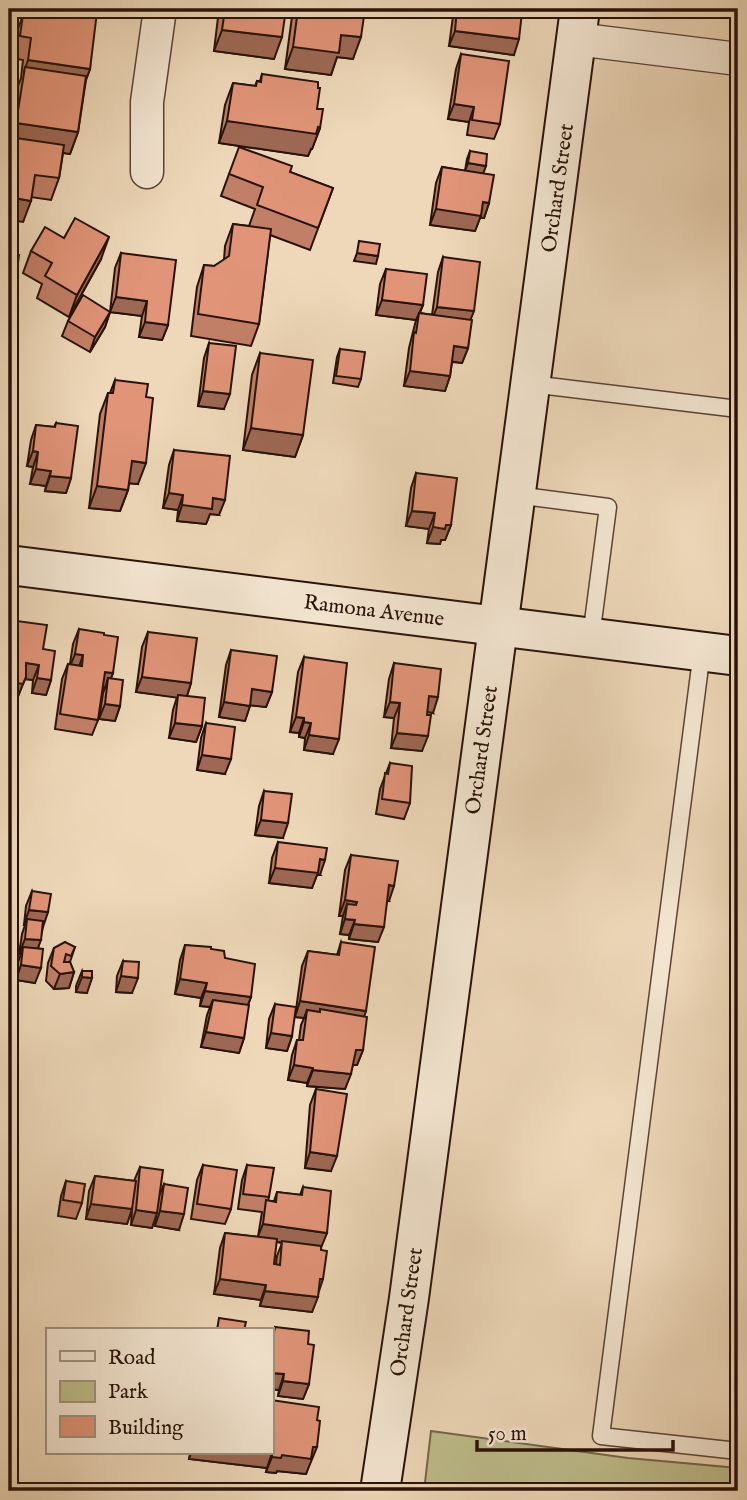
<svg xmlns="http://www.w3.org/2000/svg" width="747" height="1500" font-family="'IM FELL English',serif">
	<rect width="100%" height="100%" fill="#eed8b9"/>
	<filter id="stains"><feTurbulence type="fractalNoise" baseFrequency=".00286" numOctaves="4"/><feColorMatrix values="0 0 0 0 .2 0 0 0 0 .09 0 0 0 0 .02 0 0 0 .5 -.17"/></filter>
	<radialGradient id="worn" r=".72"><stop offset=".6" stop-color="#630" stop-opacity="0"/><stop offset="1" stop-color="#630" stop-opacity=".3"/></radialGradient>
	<!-- green -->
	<path fill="#bebd8b" stroke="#73684a" stroke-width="2" d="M 431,1431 L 628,1458 L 738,1468 L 738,1491 L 424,1491 Z"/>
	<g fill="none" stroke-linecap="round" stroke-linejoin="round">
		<!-- lane casing -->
		<g stroke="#5a4435" stroke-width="19">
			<g id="lane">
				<path d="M 531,384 L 738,409"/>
				<path d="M 516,495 L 608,507 L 591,637"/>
				<path d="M 702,651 L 601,1436 L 738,1451"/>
			</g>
		</g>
		<!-- street casing -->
		<g stroke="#5a4435" stroke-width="35">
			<g id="street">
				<path d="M 576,39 L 738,59"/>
				<path d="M 147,172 L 147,102 L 160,9"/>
			</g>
		</g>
		<!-- secondary casing -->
		<g stroke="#281209" stroke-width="42">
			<g id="secondary">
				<path d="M 9,565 L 738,656"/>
				<path d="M 380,1491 L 409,1298 L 580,9"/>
			</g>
		</g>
		<!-- lane -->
		<use href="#lane" stroke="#f4e6d2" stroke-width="16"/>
		<!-- street -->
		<use href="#street" stroke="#f4e6d2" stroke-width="32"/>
		<!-- secondary -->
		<use href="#secondary" stroke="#f4e6d2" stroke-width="38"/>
	</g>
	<!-- wall -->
	<g fill="#c27f67" stroke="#281209" stroke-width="2" fill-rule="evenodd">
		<path d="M 30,9 L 94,9 L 93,12 L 90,69 L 86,80 L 78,132 L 70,154 L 63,153 L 59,178 L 51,200 L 31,197 L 23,222 L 10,137 L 17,89 L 21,78 L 23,60 L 12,58 L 15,37 L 23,15 L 32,16 L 34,9 Z"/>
		<path d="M 219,9 L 286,9 L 274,59 L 214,51 Z"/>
		<path d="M 293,9 L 365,9 L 353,59 L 337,57 L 331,75 L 285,69 Z"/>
		<path d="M 454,9 L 515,9 L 514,55 L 449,46 Z"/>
		<path d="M 461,54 L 500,124 L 494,139 L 467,135 L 469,122 L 448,119 L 456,69 Z"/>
		<path d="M 262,74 L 317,109 L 320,128 L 312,149 L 311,149 L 308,156 L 219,143 L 225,105 L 233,83 L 255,86 L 257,81 L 260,81 Z"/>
		<path d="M 470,151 L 483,174 L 489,203 L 484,218 L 480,218 L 475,231 L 430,225 L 436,183 L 442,167 L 465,171 L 467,159 Z"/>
		<path d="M 290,172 L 333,188 L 310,250 L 270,235 L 259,324 L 251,346 L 191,336 L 197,287 L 204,265 L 214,266 L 224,260 L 225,246 L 233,224 L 249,226 L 255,209 L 221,196 L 229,174 Z"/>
		<path d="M 31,251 L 101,259 L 69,317 L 37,298 L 42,284 L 23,273 Z"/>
		<path d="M 121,253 L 168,325 L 162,340 L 139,337 L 142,316 L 110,312 L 105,327 L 90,352 L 62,336 L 68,321 L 110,312 L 115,268 Z"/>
		<path d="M 443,257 L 471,320 L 468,348 L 462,363 L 452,362 L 450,376 L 445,391 L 404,386 L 409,348 L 416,320 L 376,315 L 380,284 L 386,269 L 423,305 L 420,313 L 432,315 L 438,272 Z"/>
		<path d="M 209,343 L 224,409 L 198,406 L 204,358 Z"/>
		<path d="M 340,349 L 361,379 L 358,387 L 333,383 L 337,357 Z"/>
		<path d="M 260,353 L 303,435 L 295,457 L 243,450 L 252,375 Z"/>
		<path d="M 115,380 L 138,484 L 129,483 L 128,490 L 120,511 L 89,508 L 100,414 L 108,393 L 110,393 Z"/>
		<path d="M 56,423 L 71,478 L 66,493 L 45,491 L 46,486 L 30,484 L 33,467 L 27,466 L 31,440 L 36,425 L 54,427 Z"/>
		<path d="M 174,450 L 219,515 L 210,514 L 206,524 L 177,521 L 178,510 L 163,508 L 169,465 Z"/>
		<path d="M 416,473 L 451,525 L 445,540 L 441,540 L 440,544 L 427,543 L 429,529 L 406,526 L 411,488 Z"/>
		<path d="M 9,620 L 43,649 L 51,680 L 46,695 L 32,693 L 33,680 L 25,679 L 17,699 L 9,698 Z"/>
		<path d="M 79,629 L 113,673 L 111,678 L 120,706 L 115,721 L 99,719 L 103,693 L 105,688 L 103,687 L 98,720 L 92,735 L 55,729 L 62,679 L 68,664 L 70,664 L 73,644 Z"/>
		<path d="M 148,632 L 191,683 L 187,696 L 202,726 L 196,742 L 169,738 L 173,710 L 177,697 L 136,692 L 142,647 Z"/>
		<path d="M 231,650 L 272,692 L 266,707 L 250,705 L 245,721 L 219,717 L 226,665 Z"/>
		<path d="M 304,657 L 333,754 L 304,750 L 305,738 L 299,737 L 299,733 L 290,732 L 298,672 Z"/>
		<path d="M 394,663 L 433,713 L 427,712 L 422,751 L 391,748 L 394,718 L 384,717 L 389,679 Z"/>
		<path d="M 206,723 L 225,774 L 197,770 L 201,738 Z"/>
		<path d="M 390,763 L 410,803 L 404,819 L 376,814 L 380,789 Z"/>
		<path d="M 264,791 L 283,838 L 255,835 L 259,806 Z"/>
		<path d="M 278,842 L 320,875 L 317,875 L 312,888 L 269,883 L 272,858 Z"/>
		<path d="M 351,855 L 389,901 L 387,901 L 378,942 L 349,939 L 349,935 L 340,934 L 343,916 L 339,916 L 345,870 Z"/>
		<path d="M 32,891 L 43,927 L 38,949 L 35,983 L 16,980 L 18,962 L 21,954 L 19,954 L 22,934 L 25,925 L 24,925 L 26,906 Z"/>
		<path d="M 341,942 L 364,1017 L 363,1050 L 357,1065 L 353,1065 L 345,1089 L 307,1086 L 307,1083 L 288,1080 L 292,1055 L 297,1040 L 299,1040 L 301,1025 L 304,1018 L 295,1017 L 302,966 L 308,951 L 337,955 Z"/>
		<path d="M 185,945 L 211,949 L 225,958 L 251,997 L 248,1005 L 244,1038 L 239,1053 L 201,1047 L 207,1015 L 210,1007 L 200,1006 L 201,998 L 175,994 L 180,960 Z"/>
		<path d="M 75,947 L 70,962 L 74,972 L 69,988 L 54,989 L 46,981 L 48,963 L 54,948 Z"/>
		<path d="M 123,961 L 132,993 L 116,992 L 117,976 Z"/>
		<path d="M 82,971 L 87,993 L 76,992 L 76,986 Z"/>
		<path d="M 275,1004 L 292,1036 L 287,1051 L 266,1048 L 269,1019 Z"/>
		<path d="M 316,1089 L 331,1171 L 305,1168 L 310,1105 Z"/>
		<path d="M 203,1165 L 231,1209 L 225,1224 L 191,1219 L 197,1180 Z"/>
		<path d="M 247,1165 L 269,1197 L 268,1201 L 274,1201 L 277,1192 L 300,1195 L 303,1187 L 321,1247 L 323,1279 L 312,1312 L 260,1306 L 261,1300 L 214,1294 L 220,1248 L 225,1233 L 258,1237 L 262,1212 L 238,1209 L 242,1180 ZM 276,1242 L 282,1243 L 277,1256 L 276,1264 L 274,1264 Z"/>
		<path d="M 140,1167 L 159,1196 L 164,1184 L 179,1230 L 155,1226 L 156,1215 L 152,1228 L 131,1225 L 132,1210 L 127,1224 L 86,1219 L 89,1191 L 95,1176 L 134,1181 Z"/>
		<path d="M 66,1181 L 82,1203 L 76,1219 L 58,1216 L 61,1196 Z"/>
		<path d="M 275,1327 L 308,1344 L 309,1384 L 303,1399 L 278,1396 L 279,1390 L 271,1389 L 271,1332 L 273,1332 Z"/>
		<path d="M 190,1453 L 271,1453 L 311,1462 L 310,1462 L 306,1474 L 277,1471 L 276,1473 L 266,1472 L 267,1468 L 189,1459 Z"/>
	</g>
	<!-- shaded-wall -->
	<g fill="#9e6854" stroke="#281209" stroke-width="2">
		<path d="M 49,9 L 94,9 L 91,17 Z"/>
		<path d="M 222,30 L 282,37 L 274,59 L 214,51 Z"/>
		<path d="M 455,31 L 519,39 L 514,55 L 449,46 Z"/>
		<path d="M 341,35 L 361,37 L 353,59 L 337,57 L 331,75 L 285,69 L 293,47 Z"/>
		<path d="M 28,60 L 90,69 L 82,90 L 24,72 Z"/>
		<path d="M 454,104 L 474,107 L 469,122 L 448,119 Z"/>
		<path d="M 227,121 L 318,127 L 320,128 L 312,149 L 311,149 L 308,156 L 219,143 Z"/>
		<path d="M 16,123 L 78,132 L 70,154 L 9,145 Z"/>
		<path d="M 468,163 L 486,166 L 483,174 L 465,171 Z"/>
		<path d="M 9,197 L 31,201 L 23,222 L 9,220 Z"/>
		<path d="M 483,202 L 489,203 L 484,218 L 480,218 L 475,231 L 430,225 L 436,209 Z"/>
		<path d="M 109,237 L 101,259 L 69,317 L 77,295 Z"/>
		<path d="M 357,253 L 378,256 L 376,264 L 354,261 Z"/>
		<path d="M 9,285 L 15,286 L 9,301 Z"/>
		<path d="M 116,297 L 147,301 L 142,316 L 110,312 L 105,327 L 90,352 L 95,337 L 110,312 Z"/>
		<path d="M 382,300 L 423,305 L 416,320 L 376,315 Z"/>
		<path d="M 437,307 L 474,311 L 468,326 L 431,322 Z"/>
		<path d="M 145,322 L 168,325 L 162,340 L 139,337 Z"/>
		<path d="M 454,346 L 468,348 L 462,363 L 448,361 Z"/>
		<path d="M 410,371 L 450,376 L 445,391 L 404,386 Z"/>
		<path d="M 203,391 L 230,394 L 224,409 L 198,406 Z"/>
		<path d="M 251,428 L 303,435 L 295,457 L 243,450 Z"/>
		<path d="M 33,451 L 38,452 L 33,467 L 27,466 Z"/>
		<path d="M 132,461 L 146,463 L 138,484 L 124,483 Z"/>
		<path d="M 36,469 L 51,471 L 46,486 L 30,484 Z"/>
		<path d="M 50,476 L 71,478 L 66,493 L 45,491 Z"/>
		<path d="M 97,486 L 128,490 L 120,511 L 89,508 Z"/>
		<path d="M 169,493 L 183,495 L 178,510 L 163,508 Z"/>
		<path d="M 213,498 L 225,500 L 219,515 L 210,514 L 206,524 L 177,521 L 182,505 Z"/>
		<path d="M 412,511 L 435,513 L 429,529 L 406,526 Z"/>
		<path d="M 446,525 L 451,525 L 445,540 L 441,540 L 440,544 L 427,543 L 433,527 Z"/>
		<path d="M 75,654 L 83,655 L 78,670 L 69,669 Z"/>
		<path d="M 26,663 L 39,665 L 33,680 L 25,679 L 17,699 L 9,698 L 9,682 Z"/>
		<path d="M 105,672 L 113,673 L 107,688 L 108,678 L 105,688 L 100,687 Z"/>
		<path d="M 142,677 L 191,683 L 186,699 L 136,692 Z"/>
		<path d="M 37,678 L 51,680 L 46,695 L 32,693 Z"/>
		<path d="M 252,689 L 272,692 L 266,707 L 247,705 Z"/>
		<path d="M 429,696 L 438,697 L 433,713 L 423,711 Z"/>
		<path d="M 224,702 L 250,706 L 245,721 L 219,717 Z"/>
		<path d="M 390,702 L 400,703 L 394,718 L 384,717 Z"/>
		<path d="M 105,704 L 120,706 L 115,721 L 99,719 Z"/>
		<path d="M 296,717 L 304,718 L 299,733 L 290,732 Z"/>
		<path d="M 304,722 L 311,723 L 305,738 L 299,737 Z"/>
		<path d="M 175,723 L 202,726 L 196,742 L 169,738 Z"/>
		<path d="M 397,733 L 428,736 L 422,751 L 391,748 Z"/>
		<path d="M 309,735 L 339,739 L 333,754 L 304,750 Z"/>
		<path d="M 202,755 L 231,759 L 225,774 L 197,770 Z"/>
		<path d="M 261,820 L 288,823 L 283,838 L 255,835 Z"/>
		<path d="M 320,859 L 325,860 L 320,875 L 317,875 L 312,888 L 269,883 L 275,868 Z"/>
		<path d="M 389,885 L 394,886 L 389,901 L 383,901 Z"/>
		<path d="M 345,900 L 357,902 L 351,917 L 347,904 L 343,916 L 339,916 Z"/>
		<path d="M 29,910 L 48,912 L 43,927 L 27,919 L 25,925 L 24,925 Z"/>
		<path d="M 345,919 L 355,920 L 349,935 L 340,934 Z"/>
		<path d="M 354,924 L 384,927 L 378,942 L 349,939 Z"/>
		<path d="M 25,939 L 41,940 L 35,955 L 23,947 L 21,954 L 19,954 Z"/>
		<path d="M 21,965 L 41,968 L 35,983 L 16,980 Z"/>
		<path d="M 74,972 L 69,988 L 54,989 L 60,974 Z"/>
		<path d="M 121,976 L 138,978 L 132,993 L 116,992 Z"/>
		<path d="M 82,977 L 92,978 L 87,993 L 76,992 Z"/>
		<path d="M 180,979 L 207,983 L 201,998 L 175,994 Z"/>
		<path d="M 205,991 L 251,997 L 245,1012 L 213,1000 L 210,1007 L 200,1006 Z"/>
		<path d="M 300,1001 L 366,1011 L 361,1026 L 307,1010 L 304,1018 L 295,1017 Z"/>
		<path d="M 206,1032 L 244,1038 L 239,1053 L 201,1047 Z"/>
		<path d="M 271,1033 L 292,1036 L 287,1051 L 266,1048 Z"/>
		<path d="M 356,1050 L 363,1050 L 357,1065 L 351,1065 Z"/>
		<path d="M 294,1065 L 313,1068 L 307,1083 L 288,1080 Z"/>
		<path d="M 313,1070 L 351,1074 L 345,1089 L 307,1086 Z"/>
		<path d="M 310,1152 L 337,1156 L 331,1171 L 305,1168 Z"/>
		<path d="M 91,1204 L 132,1209 L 127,1224 L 86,1219 Z"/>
		<path d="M 136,1210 L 157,1213 L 152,1228 L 131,1225 Z"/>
		<path d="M 160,1211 L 184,1214 L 179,1230 L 155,1226 Z"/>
		<path d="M 263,1224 L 327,1233 L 321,1248 L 257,1239 Z"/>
		<path d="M 220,1279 L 266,1285 L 261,1300 L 214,1294 Z"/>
		<path d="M 265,1291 L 318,1297 L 312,1312 L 260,1306 Z"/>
		<path d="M 271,1373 L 284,1374 L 279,1390 L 271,1389 Z"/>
		<path d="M 283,1381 L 309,1384 L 303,1399 L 278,1396 Z"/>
		<path d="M 313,1447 L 317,1447 L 306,1474 L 277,1471 L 276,1473 L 266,1472 L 272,1457 L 282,1455 Z"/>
		<path d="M 191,1453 L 272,1453 L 267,1468 L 189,1459 Z"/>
	</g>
	<!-- building -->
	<g fill="#e19478" stroke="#281209" stroke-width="2">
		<path d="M 35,9 L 69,9 L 97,12 L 90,69 L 28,60 L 31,38 L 20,36 L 23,15 L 34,17 Z"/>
		<path d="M 225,9 L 286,9 L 282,37 L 222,30 Z"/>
		<path d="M 298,9 L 365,9 L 361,37 L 341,35 L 339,53 L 293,47 Z"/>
		<path d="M 457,9 L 515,9 L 514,11 L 522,12 L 519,39 L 455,31 Z"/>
		<path d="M 461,54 L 509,61 L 500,124 L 472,120 L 474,107 L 454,104 Z"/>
		<path d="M 25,67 L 86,76 L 78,132 L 16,123 Z"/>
		<path d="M 262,74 L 318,82 L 318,88 L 320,88 L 317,109 L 323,109 L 320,128 L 318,127 L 316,134 L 227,121 L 233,83 L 256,86 L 257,81 L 261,82 Z"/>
		<path d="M 9,137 L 64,145 L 59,178 L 35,175 L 31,201 L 9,197 Z"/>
		<path d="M 239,147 L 292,166 L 290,172 L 333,188 L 318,228 L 257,205 L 263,187 L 229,174 Z"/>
		<path d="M 470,151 L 487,154 L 486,166 L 468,163 Z"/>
		<path d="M 442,167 L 494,175 L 489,203 L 483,202 L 481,216 L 436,209 Z"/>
		<path d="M 75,218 L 109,237 L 77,295 L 45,276 L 52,263 L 31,251 L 45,227 L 64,238 Z"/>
		<path d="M 233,224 L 271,229 L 259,324 L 198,314 L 204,265 L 214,266 L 229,256 Z"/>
		<path d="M 359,241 L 380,244 L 378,256 L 357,253 Z"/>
		<path d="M 9,253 L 19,255 L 15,286 L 9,285 Z"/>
		<path d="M 121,253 L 176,260 L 168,325 L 145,322 L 147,301 L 116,297 Z"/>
		<path d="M 443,257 L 480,262 L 474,311 L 437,307 Z"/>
		<path d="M 386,269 L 427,274 L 423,305 L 382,300 Z"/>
		<path d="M 83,295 L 110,312 L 95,337 L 68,321 Z"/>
		<path d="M 419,313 L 472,320 L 468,348 L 454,346 L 450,376 L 410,371 L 414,332 L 416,333 Z"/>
		<path d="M 209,343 L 236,346 L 230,394 L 203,391 Z"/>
		<path d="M 340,349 L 365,352 L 361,379 L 336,376 Z"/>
		<path d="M 260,353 L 313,360 L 303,435 L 251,428 Z"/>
		<path d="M 9,359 L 12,359 L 9,386 L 11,386 L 9,406 Z"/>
		<path d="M 115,380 L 148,384 L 146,397 L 153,398 L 146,463 L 132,461 L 128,490 L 97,486 L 108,393 L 113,393 Z"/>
		<path d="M 9,421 L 11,422 L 9,439 Z"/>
		<path d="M 56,423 L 78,426 L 71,478 L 50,476 L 51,471 L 36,469 L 38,452 L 33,451 L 36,425 L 55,427 Z"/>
		<path d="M 174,450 L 230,456 L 225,500 L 213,498 L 212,509 L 182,505 L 183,495 L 169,493 Z"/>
		<path d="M 416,473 L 457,478 L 451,525 L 446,525 L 445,529 L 433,527 L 435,513 L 412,511 Z"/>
		<path d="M 9,620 L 47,625 L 43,649 L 55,651 L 51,680 L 37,678 L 39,665 L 26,663 L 26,677 L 23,684 L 9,682 Z"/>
		<path d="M 79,629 L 104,633 L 104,635 L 118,637 L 113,673 L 105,672 L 98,720 L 60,714 L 68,664 L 82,666 L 83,655 L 75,654 Z"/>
		<path d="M 148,632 L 197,638 L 191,683 L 142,677 Z"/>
		<path d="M 231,650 L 277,656 L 272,692 L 252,689 L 250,706 L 224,702 Z"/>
		<path d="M 304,657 L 347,663 L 339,739 L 309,735 L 311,723 L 304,722 L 304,718 L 296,717 Z"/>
		<path d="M 394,663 L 441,669 L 438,697 L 429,696 L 427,715 L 431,715 L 428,736 L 397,733 L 400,703 L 390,702 Z"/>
		<path d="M 108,678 L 123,680 L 120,706 L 105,704 Z"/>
		<path d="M 178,695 L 205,698 L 202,726 L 175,723 Z"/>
		<path d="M 206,723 L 235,727 L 231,759 L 202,755 Z"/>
		<path d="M 390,763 L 412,766 L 410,803 L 382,799 L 385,773 L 388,774 Z"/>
		<path d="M 264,791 L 292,794 L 288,823 L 261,820 Z"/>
		<path d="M 278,842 L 327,848 L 325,860 L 320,859 L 318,873 L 275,868 Z"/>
		<path d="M 351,855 L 398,861 L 394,886 L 389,885 L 384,927 L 354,924 L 355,920 L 345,919 L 347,904 L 356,905 L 357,902 L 345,900 Z"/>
		<path d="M 32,891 L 51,894 L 48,912 L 29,910 Z"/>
		<path d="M 27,919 L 43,921 L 41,940 L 25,939 Z"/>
		<path d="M 65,942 L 75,947 L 71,956 L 66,954 L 64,962 L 70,962 L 74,972 L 60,974 L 51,966 L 54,948 Z"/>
		<path d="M 341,942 L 375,947 L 366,1011 L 300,1001 L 308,951 L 339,955 Z"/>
		<path d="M 185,945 L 211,947 L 211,949 L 224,951 L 225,958 L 255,964 L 251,997 L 205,991 L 207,983 L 180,979 Z"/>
		<path d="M 23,947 L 43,949 L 41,968 L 21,965 Z"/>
		<path d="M 123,961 L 139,962 L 138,978 L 121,976 Z"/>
		<path d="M 82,971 L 92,971 L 92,978 L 82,977 Z"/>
		<path d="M 213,1000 L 249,1005 L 244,1038 L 206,1032 Z"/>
		<path d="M 275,1004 L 296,1007 L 292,1036 L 271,1033 Z"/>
		<path d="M 320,1009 L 367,1017 L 363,1050 L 356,1050 L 351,1074 L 313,1070 L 313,1068 L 294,1065 L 297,1040 L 303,1040 L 307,1010 L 320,1012 Z"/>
		<path d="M 316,1089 L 347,1094 L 337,1156 L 310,1152 Z"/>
		<path d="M 203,1165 L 237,1170 L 231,1209 L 197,1204 Z"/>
		<path d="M 247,1165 L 274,1168 L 269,1197 L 243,1194 Z"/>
		<path d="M 140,1167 L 163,1170 L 157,1213 L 136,1210 Z"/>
		<path d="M 95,1176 L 136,1181 L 132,1209 L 91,1204 Z"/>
		<path d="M 66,1181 L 85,1184 L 82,1203 L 63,1200 Z"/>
		<path d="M 164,1184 L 188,1188 L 184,1214 L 160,1211 Z"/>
		<path d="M 303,1187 L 331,1191 L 327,1233 L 263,1224 L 266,1200 L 276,1202 L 277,1192 L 302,1195 Z"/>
		<path d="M 225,1233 L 277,1239 L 274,1264 L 280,1265 L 282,1241 L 321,1246 L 321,1250 L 327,1251 L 323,1279 L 320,1279 L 318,1297 L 265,1291 L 266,1285 L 220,1279 Z"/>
		<path d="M 219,1318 L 246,1322 L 244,1330 L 217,1330 Z"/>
		<path d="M 275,1327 L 309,1331 L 308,1344 L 314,1345 L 309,1384 L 283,1381 L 284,1374 L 271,1373 L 271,1332 L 274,1333 Z"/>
		<path d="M 271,1400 L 319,1407 L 317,1420 L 320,1421 L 317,1447 L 313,1447 L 311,1459 L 282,1455 L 281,1458 L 272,1457 L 272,1453 L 270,1453 L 271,1453 Z"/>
	</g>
	<g text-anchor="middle" stroke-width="5" stroke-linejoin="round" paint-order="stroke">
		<!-- street labels -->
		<g font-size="21" fill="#281209" stroke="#f4e6d2">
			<text transform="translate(557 188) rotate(-82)" y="7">Orchard Street</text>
			<text transform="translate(374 610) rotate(7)" y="7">Ramona Avenue</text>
			<text transform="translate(481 750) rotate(-82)" y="7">Orchard Street</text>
			<text transform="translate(406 1312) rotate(-82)" y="7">Orchard Street</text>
		</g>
	</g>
	<!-- margin -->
	<rect width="747" height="1500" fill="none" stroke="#eed8b9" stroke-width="35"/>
	<rect x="10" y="10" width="726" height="1479" fill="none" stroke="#281209" stroke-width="3.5"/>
	<rect x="18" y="18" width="712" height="1465" fill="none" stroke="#281209" stroke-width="2"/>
	<!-- legend -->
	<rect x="46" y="1328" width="228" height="126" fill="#f4e6d2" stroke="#a29182" stroke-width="2"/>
	<rect x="60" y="1351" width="35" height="10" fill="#f4e6d2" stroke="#a29182" stroke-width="2"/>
	<text x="108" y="1364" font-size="21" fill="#281209">Road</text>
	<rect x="60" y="1381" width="35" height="21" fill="#bebd8b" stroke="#a29182" stroke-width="2"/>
	<text x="108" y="1398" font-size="21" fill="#281209">Park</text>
	<rect x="60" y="1416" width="35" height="21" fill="#e19478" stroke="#a29182" stroke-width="2"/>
	<text x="108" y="1434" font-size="21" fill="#281209">Building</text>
	<!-- scale -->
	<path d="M477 1440v10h196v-10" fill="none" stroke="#281209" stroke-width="3.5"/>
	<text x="488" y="1440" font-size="21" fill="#281209" stroke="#f4e6d2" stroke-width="5" paint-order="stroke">50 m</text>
	<rect width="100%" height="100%" filter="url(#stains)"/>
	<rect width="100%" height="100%" fill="url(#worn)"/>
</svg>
